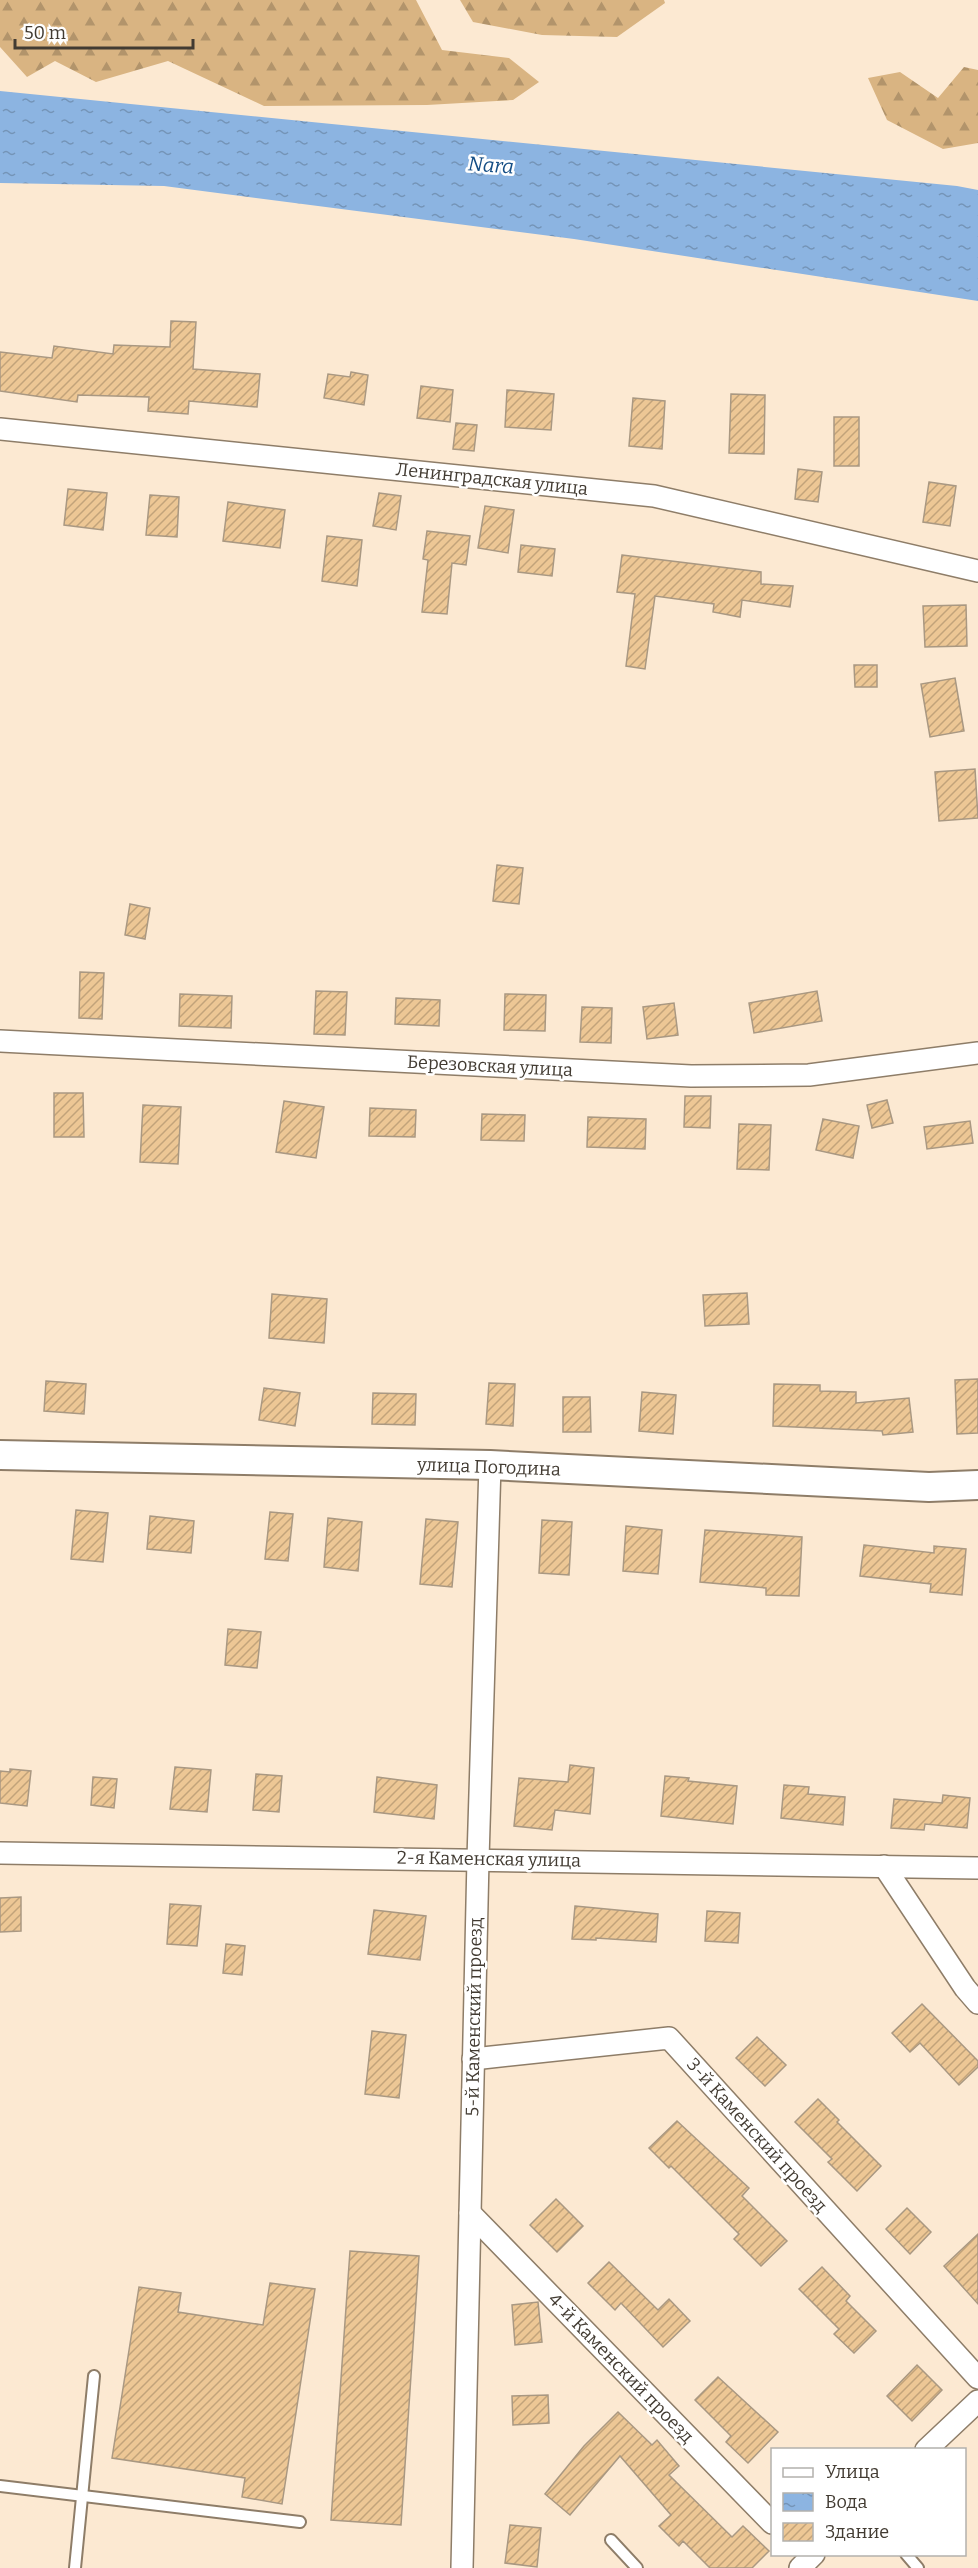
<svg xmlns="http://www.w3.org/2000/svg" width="978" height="2568" font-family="Bitter,serif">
	<defs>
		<pattern id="forest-firs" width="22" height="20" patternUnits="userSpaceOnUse" patternTransform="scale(1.5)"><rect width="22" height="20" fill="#d9b482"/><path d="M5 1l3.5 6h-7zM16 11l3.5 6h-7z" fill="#b2946b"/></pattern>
		<pattern id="water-ripples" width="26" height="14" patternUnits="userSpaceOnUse" patternTransform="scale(1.5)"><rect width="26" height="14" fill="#8cb4e1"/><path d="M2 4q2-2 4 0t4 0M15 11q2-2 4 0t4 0" fill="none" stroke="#7494b7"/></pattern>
		<pattern id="building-hatch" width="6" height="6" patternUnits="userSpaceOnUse" patternTransform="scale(1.5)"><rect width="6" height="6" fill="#edc795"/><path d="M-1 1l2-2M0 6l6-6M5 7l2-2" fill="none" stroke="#c2a37a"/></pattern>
	</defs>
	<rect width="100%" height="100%" fill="#fce9d2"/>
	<!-- forest -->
	<g fill="url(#forest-firs)">
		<path d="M 0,0 L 416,0 L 442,50 L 509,58 L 539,82 L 513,100 L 427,105 L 264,106 L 168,61 L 96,82 L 55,61 L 27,77 L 0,47 Z"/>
		<path d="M 460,0 L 664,0 L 665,3 L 617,37 L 542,35 L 473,22 Z"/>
		<path d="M 964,67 L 978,70 L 978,143 L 943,149 L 887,120 L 868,78 L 900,72 L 938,98 Z"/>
	</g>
	<!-- water -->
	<path fill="url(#water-ripples)" d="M 0,91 L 957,186 L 978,190 L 978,301 L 574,239 L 164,186 L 0,183 Z"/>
	<!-- building -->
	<g fill="url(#building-hatch)" stroke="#a99882" stroke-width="1.5">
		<path d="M 171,321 L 196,322 L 193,369 L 260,374 L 257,407 L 189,401 L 188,414 L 148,411 L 149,397 L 78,395 L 77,402 L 0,391 L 0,352 L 52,358 L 54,346 L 113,354 L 114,345 L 170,347 Z"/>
		<path d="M 351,372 L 368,375 L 364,405 L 324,398 L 328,374 L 350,377 Z"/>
		<path d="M 421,386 L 453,390 L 450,422 L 417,418 Z"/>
		<path d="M 507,390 L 554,394 L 551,430 L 505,427 Z"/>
		<path d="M 731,394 L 765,395 L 764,454 L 729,453 Z"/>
		<path d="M 633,398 L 665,401 L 662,449 L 629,446 Z"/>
		<rect x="834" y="417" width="25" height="49"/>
		<path d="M 456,423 L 477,425 L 474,451 L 453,449 Z"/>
		<path d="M 798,469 L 822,472 L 818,502 L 795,499 Z"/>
		<path d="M 929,482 L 956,486 L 950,526 L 923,522 Z"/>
		<path d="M 68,489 L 107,493 L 103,530 L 64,525 Z"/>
		<path d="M 379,493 L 401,496 L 396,530 L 373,526 Z"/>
		<path d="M 150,495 L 179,497 L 177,537 L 146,535 Z"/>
		<path d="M 228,502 L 285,510 L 280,548 L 223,541 Z"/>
		<path d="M 485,506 L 514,510 L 508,553 L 478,548 Z"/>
		<path d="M 427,531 L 470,536 L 466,565 L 452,563 L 447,614 L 422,612 L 428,560 L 423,559 Z"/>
		<path d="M 327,536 L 362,540 L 357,586 L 322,581 Z"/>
		<path d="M 521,545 L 555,549 L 552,576 L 518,572 Z"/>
		<path d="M 622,555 L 761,572 L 761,584 L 793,586 L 790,607 L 742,600 L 740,617 L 713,612 L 714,604 L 655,596 L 645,669 L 626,666 L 635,594 L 617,592 Z"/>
		<path d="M 966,605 L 967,646 L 925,647 L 923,606 Z"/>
		<path d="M 854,665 L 877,665 L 877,687 L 855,687 Z"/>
		<path d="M 955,678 L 964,731 L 930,737 L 921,684 Z"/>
		<path d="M 975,769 L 978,818 L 939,821 L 935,772 Z"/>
		<path d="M 497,865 L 523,868 L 519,904 L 493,901 Z"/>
		<path d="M 130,904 L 150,908 L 145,939 L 125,935 Z"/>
		<path d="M 80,972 L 104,973 L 102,1019 L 79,1018 Z"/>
		<path d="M 316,991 L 347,992 L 345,1035 L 314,1034 Z"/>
		<path d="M 817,991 L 822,1021 L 754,1033 L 749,1003 Z"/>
		<path d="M 180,994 L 232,996 L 231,1028 L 179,1026 Z"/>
		<path d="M 505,994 L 546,995 L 545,1031 L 504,1030 Z"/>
		<path d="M 396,998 L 440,1000 L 439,1026 L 395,1024 Z"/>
		<path d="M 674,1003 L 678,1035 L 647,1039 L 643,1007 Z"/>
		<path d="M 582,1007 L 612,1008 L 611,1043 L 580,1042 Z"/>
		<path d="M 54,1093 L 83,1093 L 84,1137 L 54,1137 Z"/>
		<path d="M 685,1096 L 711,1096 L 710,1128 L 684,1127 Z"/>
		<path d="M 887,1100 L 893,1123 L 872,1128 L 867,1105 Z"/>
		<path d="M 284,1101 L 324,1107 L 316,1158 L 276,1152 Z"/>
		<path d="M 143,1105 L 181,1107 L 178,1164 L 140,1162 Z"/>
		<path d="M 370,1108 L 416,1110 L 415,1137 L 369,1136 Z"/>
		<path d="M 482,1114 L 525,1115 L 524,1141 L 481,1140 Z"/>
		<path d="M 588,1117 L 646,1119 L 645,1149 L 587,1147 Z"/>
		<path d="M 823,1119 L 859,1126 L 853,1158 L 816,1150 Z"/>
		<path d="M 970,1121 L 973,1143 L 927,1149 L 924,1127 Z"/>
		<path d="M 739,1124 L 771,1125 L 769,1170 L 737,1169 Z"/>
		<path d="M 747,1293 L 749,1324 L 705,1326 L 703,1295 Z"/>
		<path d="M 272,1294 L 327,1299 L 324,1343 L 269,1338 Z"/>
		<path d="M 978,1379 L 978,1433 L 957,1434 L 955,1380 Z"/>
		<path d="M 46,1381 L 86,1384 L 84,1414 L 44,1411 Z"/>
		<path d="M 489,1383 L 515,1384 L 513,1426 L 486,1424 Z"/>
		<path d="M 774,1384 L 820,1385 L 820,1391 L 856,1392 L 856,1403 L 909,1398 L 913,1432 L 883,1435 L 882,1431 L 773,1426 Z"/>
		<path d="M 264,1388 L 300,1393 L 295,1426 L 259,1420 Z"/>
		<path d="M 642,1392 L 676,1395 L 673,1434 L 639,1431 Z"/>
		<path d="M 373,1393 L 416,1394 L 415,1425 L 372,1424 Z"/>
		<path d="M 563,1397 L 590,1397 L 591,1432 L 563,1432 Z"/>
		<path d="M 76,1510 L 108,1513 L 103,1562 L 71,1559 Z"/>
		<path d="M 270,1512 L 293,1514 L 288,1561 L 265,1559 Z"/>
		<path d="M 150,1516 L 194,1521 L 191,1553 L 147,1549 Z"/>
		<path d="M 328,1518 L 362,1522 L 358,1571 L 324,1567 Z"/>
		<path d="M 426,1519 L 458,1522 L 452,1587 L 420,1584 Z"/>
		<path d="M 542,1520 L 572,1522 L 569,1575 L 539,1573 Z"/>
		<path d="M 626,1526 L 662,1530 L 658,1574 L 623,1571 Z"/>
		<path d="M 705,1530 L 802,1537 L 799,1596 L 766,1595 L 766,1588 L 700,1582 Z"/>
		<path d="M 864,1545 L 934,1553 L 934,1546 L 966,1549 L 962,1595 L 930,1592 L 931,1584 L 860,1576 Z"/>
		<path d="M 228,1629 L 261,1632 L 257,1668 L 225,1665 Z"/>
		<path d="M 570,1765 L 594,1768 L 590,1814 L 555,1810 L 552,1830 L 514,1826 L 519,1778 L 568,1782 Z"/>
		<path d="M 175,1767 L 211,1770 L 207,1812 L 170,1809 Z"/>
		<path d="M 10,1769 L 31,1771 L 27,1806 L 0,1803 L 0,1771 L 10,1772 Z"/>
		<path d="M 256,1774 L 282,1776 L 279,1812 L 253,1810 Z"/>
		<path d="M 665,1776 L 689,1778 L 688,1781 L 737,1786 L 733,1824 L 661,1816 Z"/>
		<path d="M 93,1777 L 117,1779 L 114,1808 L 91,1805 Z"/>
		<path d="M 377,1777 L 437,1785 L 434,1819 L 374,1812 Z"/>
		<path d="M 784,1785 L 809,1787 L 808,1794 L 845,1797 L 843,1825 L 781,1818 Z"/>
		<path d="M 943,1795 L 970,1798 L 967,1828 L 925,1824 L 924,1830 L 891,1828 L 894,1799 L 942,1803 Z"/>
		<path d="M 21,1897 L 21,1931 L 0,1932 L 0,1898 Z"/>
		<path d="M 170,1904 L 201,1906 L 197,1946 L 167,1944 Z"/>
		<path d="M 575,1906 L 658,1914 L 656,1942 L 596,1938 L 596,1940 L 572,1939 Z"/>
		<path d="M 374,1910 L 426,1916 L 420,1960 L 368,1954 Z"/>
		<path d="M 707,1911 L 740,1913 L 738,1943 L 705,1941 Z"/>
		<path d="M 226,1944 L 245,1946 L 242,1975 L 223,1973 Z"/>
		<path d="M 922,2004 L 978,2061 L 978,2067 L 959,2085 L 920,2043 L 910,2052 L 892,2033 Z"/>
		<path d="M 372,2031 L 406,2035 L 399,2098 L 365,2094 Z"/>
		<path d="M 757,2037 L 786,2065 L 765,2086 L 736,2058 Z"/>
		<path d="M 818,2099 L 839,2120 L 837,2122 L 881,2166 L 857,2191 L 828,2162 L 832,2159 L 795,2122 Z"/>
		<path d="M 677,2121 L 749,2188 L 742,2196 L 787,2241 L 761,2266 L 734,2239 L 739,2234 L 671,2166 L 669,2168 L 649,2148 Z"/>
		<path d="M 556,2199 L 583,2226 L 557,2252 L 530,2225 Z"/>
		<path d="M 907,2208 L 931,2232 L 910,2254 L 886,2229 Z"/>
		<path d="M 978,2234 L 978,2304 L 944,2266 Z"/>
		<path d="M 350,2251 L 419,2256 L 401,2525 L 331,2520 Z"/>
		<path d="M 609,2262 L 658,2310 L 669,2299 L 690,2321 L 663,2347 L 621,2303 L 615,2310 L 588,2283 Z"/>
		<path d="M 822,2267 L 850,2296 L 846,2301 L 876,2331 L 854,2353 L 834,2334 L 839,2329 L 799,2289 Z"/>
		<path d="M 270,2283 L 315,2289 L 282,2504 L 242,2497 L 245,2478 L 112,2458 L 139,2287 L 181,2293 L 178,2312 L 263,2325 Z"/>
		<path d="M 538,2302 L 542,2342 L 515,2345 L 512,2305 Z"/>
		<path d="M 917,2365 L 942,2390 L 912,2421 L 887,2396 Z"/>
		<path d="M 718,2377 L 778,2432 L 748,2463 L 726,2442 L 731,2436 L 695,2400 Z"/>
		<path d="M 548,2395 L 549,2423 L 513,2425 L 512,2396 Z"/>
		<path d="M 618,2412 L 652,2445 L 657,2440 L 679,2466 L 669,2475 L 732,2537 L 743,2526 L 769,2551 L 752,2568 L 710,2568 L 683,2541 L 679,2546 L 659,2526 L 671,2515 L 620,2456 L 570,2515 L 545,2494 L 584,2446 Z"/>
		<path d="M 510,2525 L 541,2528 L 537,2567 L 505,2563 Z"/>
	</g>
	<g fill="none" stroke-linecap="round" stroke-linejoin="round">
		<!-- lane casing -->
		<g stroke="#8e7d68" stroke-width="14">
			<g id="lane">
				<path d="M 0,2486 L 300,2522"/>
				<path d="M 611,2540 L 637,2568"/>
				<path d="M 906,2554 L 918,2568"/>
				<path d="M 75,2568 L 94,2376"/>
			</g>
		</g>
		<!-- street casing -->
		<g stroke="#8e7d68" stroke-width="24">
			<g id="street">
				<path d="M 0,429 L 654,496 L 978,571"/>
				<path d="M 0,1041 L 691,1076 L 809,1075 L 978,1053"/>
				<path d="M 0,1853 L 978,1868"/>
				<path d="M 884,1866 L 965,1988 L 978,2003"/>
				<path d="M 473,2059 L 669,2038 L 978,2378"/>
				<path d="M 470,2213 L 772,2523"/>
				<path d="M 926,2450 L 978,2401"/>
				<path d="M 462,2568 L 478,1859 L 490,1465"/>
				<path d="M 800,2568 L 814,2554"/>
			</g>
		</g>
		<!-- secondary casing -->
		<g stroke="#8e7d68" stroke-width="32">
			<path id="secondary" d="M 0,1455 L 490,1465 L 929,1487 L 978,1485"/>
		</g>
		<!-- lane -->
		<use href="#lane" stroke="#fff" stroke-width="10"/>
		<!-- street -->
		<use href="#street" stroke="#fff" stroke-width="21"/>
		<!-- secondary -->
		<use href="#secondary" stroke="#fff" stroke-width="28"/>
	</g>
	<g text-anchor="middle" stroke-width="5" stroke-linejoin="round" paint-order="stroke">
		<!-- street labels -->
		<g font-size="18" fill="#423b32" stroke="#fff">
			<text transform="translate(492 479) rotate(6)" y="6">Ленинградская улица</text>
			<text transform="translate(490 1066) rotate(3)" y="6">Березовская улица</text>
			<text transform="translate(489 1467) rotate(2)" y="6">улица Погодина</text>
			<text transform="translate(489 1859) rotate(1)" y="6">2-я Каменская улица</text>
			<text transform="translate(474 2017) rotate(-89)" y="6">5-й Каменский проезд</text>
			<text transform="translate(757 2135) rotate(48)" y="6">3-й Каменский проезд</text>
			<text transform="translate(621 2368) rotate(46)" y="6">4-й Каменский проезд</text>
		</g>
		<!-- water labels -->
		<g font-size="20" font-style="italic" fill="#154e85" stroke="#fff">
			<text transform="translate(491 165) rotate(4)" y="7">Nara</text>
		</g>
	</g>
	<!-- legend -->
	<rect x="771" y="2448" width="195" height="108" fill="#ffffff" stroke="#b3b1ad" stroke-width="1.5"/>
	<rect x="783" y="2468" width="30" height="9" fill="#ffffff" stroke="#b3b1ad" stroke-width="1.5"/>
	<text x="825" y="2478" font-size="18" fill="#423b32">Улица</text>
	<rect x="783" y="2493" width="30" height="18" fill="url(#water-ripples)" stroke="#b3b1ad" stroke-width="1.5"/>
	<text x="825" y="2508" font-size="18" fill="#423b32">Вода</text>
	<rect x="783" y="2523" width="30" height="18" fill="url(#building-hatch)" stroke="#b3b1ad" stroke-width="1.5"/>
	<text x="825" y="2538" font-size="18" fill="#423b32">Здание</text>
	<!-- scale -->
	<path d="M15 39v9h178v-9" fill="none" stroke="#423b32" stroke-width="3"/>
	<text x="24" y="39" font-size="18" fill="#423b32" stroke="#ffffff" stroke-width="4.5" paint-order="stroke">50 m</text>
</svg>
